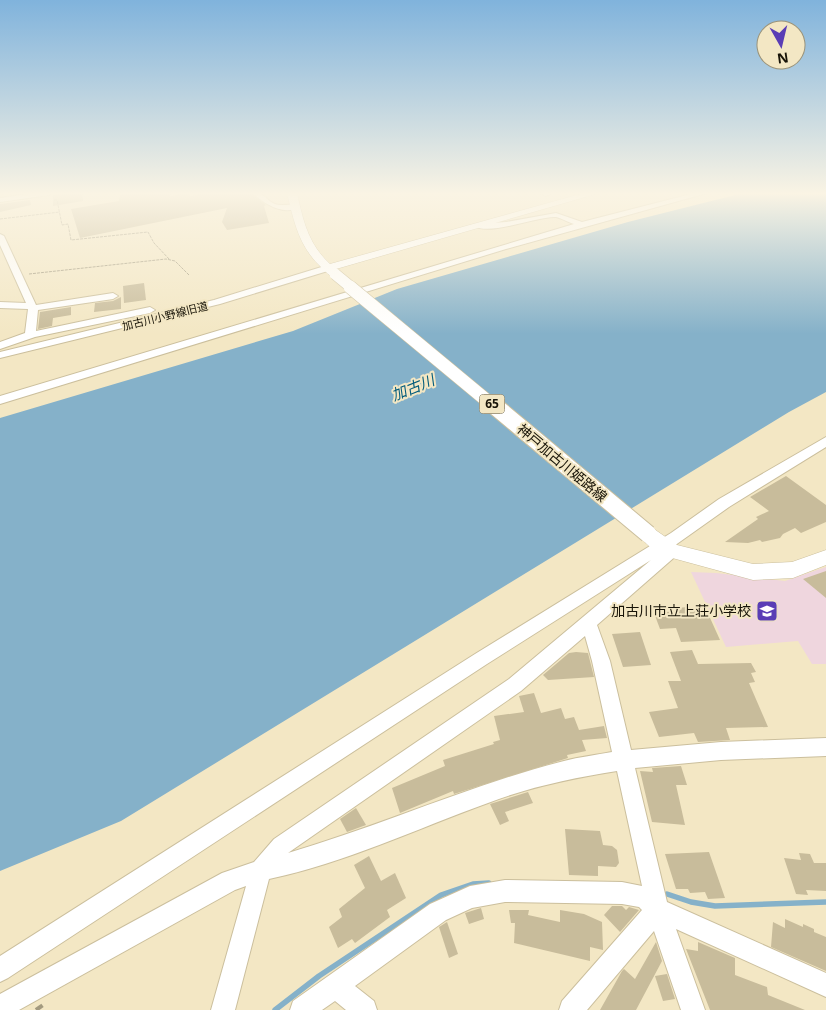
<svg xmlns="http://www.w3.org/2000/svg" width="826" height="1010" font-family="'Open Sans','Noto Sans JP',sans-serif">
	<rect width="100%" height="100%" fill="#f3e7c4"/>
	<!-- education -->
	<path fill="#efd6de" d="M 826,567 L 826,664 L 812,664 L 798,641 L 726,647 L 691,572 L 716,573 L 785,581 Z"/>
	<!-- water -->
	<path fill="#85b1c9" d="M 743,193 L 826,193 L 826,392 L 789,412 L 121,821 L 0,871 L 0,418 L 293,331 L 397,289 L 628,222 Z"/>
	<g fill="none" stroke-linecap="round" stroke-linejoin="round">
		<!-- stream -->
		<g stroke="#85b1c9" stroke-width="5.5">
			<path d="M 667,894 L 691,902 L 715,906 L 826,902"/>
			<path d="M 275,1010 L 319,976 L 441,895 L 473,884 L 489,883"/>
		</g>
	</g>
	<!-- building -->
	<g fill="#c8bc9b">
		<path d="M 82,193 L 83,201 L 53,206 L 53,195 Z"/>
		<path d="M 138,193 L 171,193 L 170,196 L 188,193 L 190,196 L 209,193 L 251,193 L 266,205 L 264,206 L 269,223 L 227,230 L 222,222 L 227,208 L 80,238 L 71,209 L 119,201 L 120,195 Z"/>
		<path d="M 30,200 L 31,205 L 0,212 L 0,204 Z"/>
		<path d="M 144,283 L 146,300 L 124,303 L 123,286 Z"/>
		<path d="M 121,297 L 121,309 L 94,312 L 95,303 L 113,301 Z"/>
		<path d="M 71,307 L 71,315 L 53,318 L 52,326 L 38,329 L 40,312 Z"/>
		<path d="M 786,476 L 826,505 L 826,522 L 801,533 L 795,528 L 783,534 L 780,538 L 762,542 L 760,540 L 748,543 L 725,542 L 758,519 L 756,517 L 769,511 L 750,497 Z"/>
		<path d="M 826,571 L 826,598 L 803,579 Z"/>
		<path d="M 688,607 L 688,609 L 706,609 L 720,640 L 681,642 L 676,628 L 660,629 L 654,613 L 678,611 L 677,608 Z"/>
		<path d="M 640,632 L 651,665 L 623,667 L 612,634 Z"/>
		<path d="M 692,650 L 698,664 L 751,663 L 756,672 L 751,673 L 755,682 L 749,683 L 768,727 L 726,728 L 730,740 L 698,742 L 694,733 L 659,737 L 649,712 L 678,708 L 668,681 L 681,681 L 670,652 Z"/>
		<path d="M 576,652 L 588,653 L 594,677 L 548,680 L 543,675 L 569,653 Z"/>
		<path d="M 534,693 L 541,713 L 561,708 L 565,719 L 574,717 L 579,730 L 604,726 L 607,738 L 582,740 L 586,751 L 567,755 L 568,758 L 454,794 L 453,791 L 400,813 L 392,788 L 445,766 L 443,760 L 494,744 L 493,742 L 500,740 L 494,716 L 524,712 L 519,696 Z"/>
		<path d="M 681,766 L 687,785 L 676,785 L 685,825 L 652,822 L 640,771 L 653,772 L 652,768 Z"/>
		<path d="M 528,792 L 533,803 L 505,812 L 509,821 L 500,825 L 490,804 Z"/>
		<path d="M 356,808 L 366,825 L 347,832 L 340,819 Z"/>
		<path d="M 565,829 L 600,831 L 603,845 L 612,846 L 617,850 L 619,863 L 616,867 L 598,866 L 598,876 L 569,875 Z"/>
		<path d="M 709,852 L 725,898 L 708,899 L 705,892 L 690,893 L 688,889 L 676,889 L 665,854 Z"/>
		<path d="M 799,853 L 810,854 L 814,863 L 826,863 L 826,891 L 806,890 L 808,895 L 796,894 L 784,858 L 801,860 Z"/>
		<path d="M 369,856 L 381,881 L 395,873 L 406,898 L 387,910 L 390,917 L 355,943 L 352,939 L 338,948 L 329,927 L 342,917 L 339,909 L 365,888 L 354,865 Z"/>
		<path d="M 612,906 L 622,906 L 626,910 L 629,907 L 639,910 L 620,932 L 604,915 Z"/>
		<path d="M 481,908 L 484,919 L 469,924 L 465,913 Z"/>
		<path d="M 509,910 L 529,910 L 528,915 L 560,922 L 560,910 L 584,914 L 602,922 L 603,950 L 590,947 L 590,961 L 514,943 L 515,923 L 511,923 Z"/>
		<path d="M 785,919 L 803,927 L 803,924 L 814,929 L 814,932 L 826,937 L 826,971 L 771,947 L 773,922 L 785,928 Z"/>
		<path d="M 447,922 L 458,954 L 449,958 L 439,927 Z"/>
		<path d="M 656,942 L 662,961 L 636,1010 L 600,1010 L 622,971 L 624,969 L 635,979 Z"/>
		<path d="M 698,942 L 735,958 L 735,975 L 767,987 L 768,995 L 805,1010 L 710,1010 L 686,949 L 698,951 Z"/>
		<path d="M 667,974 L 675,999 L 663,1001 L 655,976 Z"/>
	</g>
	<g fill="none" stroke-linecap="round" stroke-linejoin="round">
		<!-- minor casing -->
		<g stroke="#cbbf9d" stroke-width="2">
			<g id="minor">
				<path d="M 34,193 L 53,193 L 49,195 L 0,202 L 0,198 Z"/>
				<path d="M 253,193 C 266,193 265,200 275,204 C 282,207 292,202 299,207 C 284,216 264,204 253,193 Z"/>
				<path d="M 540,193 L 549,193 L 550,194 L 546,196 Z"/>
				<path d="M 695,193 L 707,193 L 506,249 L 0,404 L 0,396 L 574,224 C 568,222 561,218 556,217 C 538,216 489,236 475,226 L 476,224 L 506,222 L 556,213 L 582,222 Z"/>
				<path d="M 0,234 L 4,236 L 36,305 L 113,293 L 118,296 L 113,299 L 38,310 L 36,331 L 150,307 L 155,310 L 150,313 L 35,337 L 0,349 L 0,342 L 25,333 L 28,309 L 0,308 L 0,302 L 26,303 L 0,245 Z"/>
				<path d="M 328,265 L 332,268 L 331,270 L 220,304 L 0,358 L 0,352 L 214,300 Z"/>
				<path d="M 826,437 L 826,447 L 729,507 L 674,546 L 677,547 L 679,551 L 677,555 L 597,625 L 610,661 L 631,750 L 721,742 L 826,738 L 826,756 L 721,760 L 635,768 L 667,902 L 826,973 L 826,997 L 676,929 L 705,1010 L 681,1010 L 654,931 L 587,1010 L 559,1010 L 562,1001 L 642,910 L 639,907 L 622,904 L 505,902 L 472,908 L 446,920 L 355,986 L 374,1001 L 377,1010 L 346,1010 L 335,1001 L 322,1010 L 290,1010 L 293,1001 L 430,904 L 470,886 L 505,880 L 622,882 L 642,886 L 617,771 C 573,778 529,787 488,803 C 416,829 345,863 269,879 L 235,1010 L 211,1010 L 246,886 L 235,890 L 19,1010 L 0,1010 L 0,994 L 222,873 L 254,862 L 274,839 L 509,679 L 651,560 L 487,664 L 8,978 L 0,982 L 0,956 L 475,654 L 671,533 L 719,499 ZM 585,636 L 592,661 L 612,752 C 596,755 579,757 564,761 C 470,785 381,826 288,853 L 521,691 Z"/>
			</g>
		</g>
		<!-- major casing -->
		<g stroke="#cbbf9d" stroke-width="1">
			<g id="major">
				<path d="M 287,193 L 297,193 C 303,220 308,244 330,264 L 584,193 L 599,193 L 336,269 L 341,274 L 335,277 C 329,276 326,272 322,268 C 299,247 294,222 287,193 Z"/>
				<path d="M 648,527 L 654,529 L 677,545 L 753,564 L 792,562 L 826,550 L 826,565 L 793,578 L 753,580 L 665,556 C 655,551 644,544 639,534 L 642,529 Z"/>
			</g>
		</g>
		<!-- path-far1 -->
		<g stroke="#a39a7f" stroke-width="1" stroke-dasharray="3 1" stroke-linecap="butt">
			<path d="M 54,200 L 57,200 L 62,225 L 68,224 L 71,240 L 148,232 L 154,243 L 170,260"/>
			<path d="M 0,219 L 60,212"/>
			<path d="M 29,274 L 166,259 L 175,261 L 189,275"/>
		</g>
		<!-- path -->
		<path stroke="#a39a7f" stroke-width="4" stroke-dasharray="8 4" stroke-linecap="butt" d="M 36,1010 L 43,1005"/>
		<!-- minor -->
		<use href="#minor" fill="#fff" fill-rule="evenodd"/>
		<!-- major -->
		<use href="#major" fill="#fff" fill-rule="evenodd"/>
		<!-- major-bridge-far2 casing -->
		<g stroke="#cbbf9d" stroke-width="12" stroke-linecap="butt">
			<path id="major-bridge-far2" d="M 335,274 L 352,288"/>
		</g>
		<!-- major-bridge-far1 casing -->
		<g stroke="#cbbf9d" stroke-width="14" stroke-linecap="butt">
			<path id="major-bridge-far1" d="M 350,287 L 497,409"/>
		</g>
		<!-- major-bridge casing -->
		<g stroke="#cbbf9d" stroke-width="19" stroke-linecap="butt">
			<path id="major-bridge" d="M 496,407 L 648,534"/>
		</g>
		<!-- major-bridge-far2 -->
		<use href="#major-bridge-far2" stroke="#fff" stroke-width="11"/>
		<!-- major-bridge-far1 -->
		<use href="#major-bridge-far1" stroke="#fff" stroke-width="13"/>
		<!-- major-bridge -->
		<use href="#major-bridge" stroke="#fff" stroke-width="17"/>
	</g>
	<!-- sky -->
	<linearGradient id="sky" x2="0" y2="1"><stop stop-color="#80b3dc"/><stop offset="0.58" stop-color="#faf4e4"/><stop offset="1" stop-color="#faf4e4" stop-opacity="0"/></linearGradient>
	<rect width="826" height="334" fill="url(#sky)"/>
	<!-- icons -->
	<defs>
		<g id="school-square" transform="scale(1.125)"><rect x="-9" y="-9" width="18" height="18" rx="4" fill="#5a3db5" stroke="#f3e7c4"/><path d="M0-5L7-2L0 1L-7-2ZM-4 1L0 2.5L4 1V4Q0 6-4 4Z" fill="#fff"/></g>
	</defs>
	<g fill-rule="evenodd">
		<use href="#school-square" x="767" y="611"/>
	</g>
	<g text-anchor="middle" stroke-width="4" stroke-linejoin="round" paint-order="stroke">
		<!-- far-street labels -->
		<g font-size="11" fill="#181408" stroke="#f3e7c4">
			<text transform="translate(165 316) rotate(-14)" y="4">加古川小野線旧道</text>
		</g>
		<!-- shield labels -->
		<rect fill="#f3e7c4" stroke="#5a5340" stroke-width="1" x="479.5" y="394.5" width="25" height="19" rx="4"/>
		<g font-size="12" font-weight="bold" fill="#181408">
			<text x="492" y="408">65</text>
		</g>
		<!-- street labels -->
		<g font-size="14" fill="#181408" stroke="#f3e7c4">
			<text transform="translate(562 463) rotate(40)" y="5">神戸加古川姫路線</text>
		</g>
		<!-- poi labels -->
		<g font-size="14" fill="#181408" stroke="#f3e7c4" text-anchor="end">
			<text x="751" y="616">加古川市立上荘小学校</text>
		</g>
		<!-- water labels -->
		<g font-size="15" font-style="italic" fill="#045c7c" stroke="#f3e7c4">
			<text transform="translate(413 388) rotate(-22)" y="5">加古川</text>
		</g>
	</g>
	<!-- north arrow -->
	<g transform="translate(781 45) rotate(172)"><circle r="24" fill="#f3e7c4" stroke="#9b9379"/>
	<path d="M0-4L9 19L0 12L-9 19Z" fill="#5a3db5"/>
	<text y="-8" font-size="14" font-weight="bold" text-anchor="middle" fill="#181408">N</text>
	</g>
</svg>
